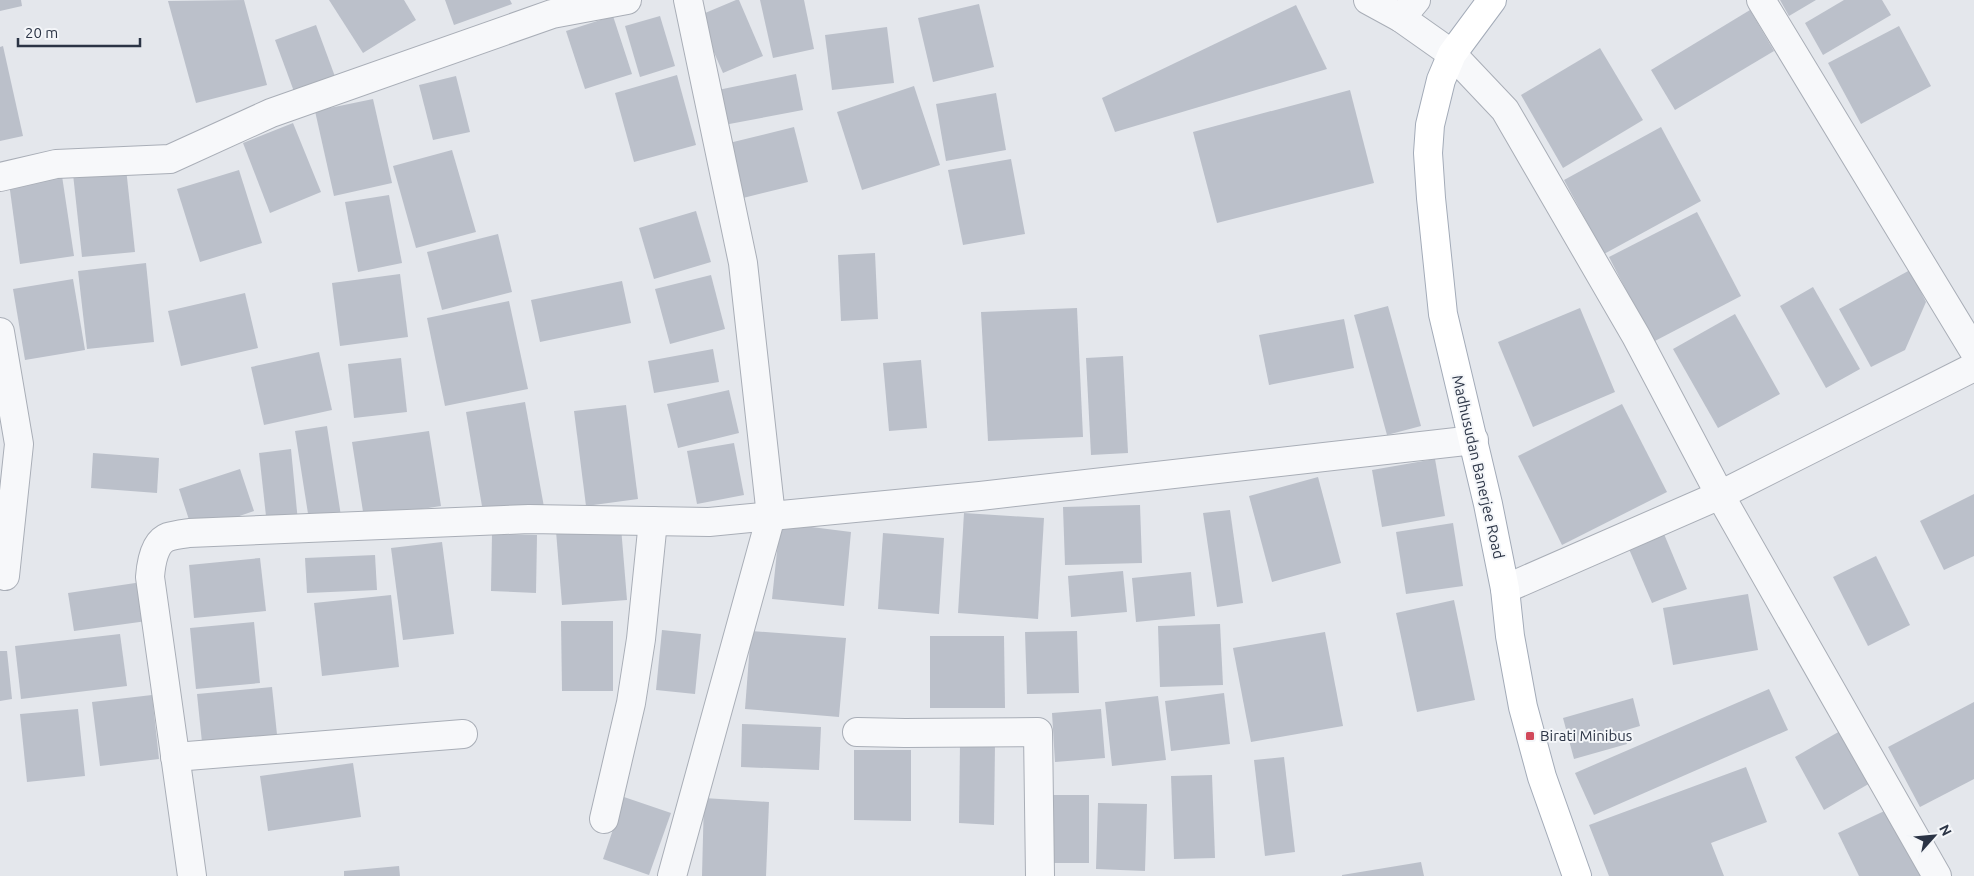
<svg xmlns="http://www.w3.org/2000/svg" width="1974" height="876" font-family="Ubuntu,sans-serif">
	<rect width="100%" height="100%" fill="#e4e7ec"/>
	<!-- building -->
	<g fill="#bbc0ca">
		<path d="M 0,0 L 21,0 L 22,6 L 0,11 Z"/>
		<path d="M 244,0 L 267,85 L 196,103 L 168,1 Z"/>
		<path d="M 329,0 L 404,0 L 416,20 L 363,53 Z"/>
		<path d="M 445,0 L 510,0 L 512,4 L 454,25 Z"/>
		<path d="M 736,0 L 739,0 L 763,56 L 723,73 L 698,16 Z"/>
		<path d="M 760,0 L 804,0 L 814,49 L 773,58 Z"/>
		<path d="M 1780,0 L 1816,0 L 1789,16 Z"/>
		<path d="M 1844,0 L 1882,0 L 1891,15 L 1823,55 L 1805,23 Z"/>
		<path d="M 979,4 L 994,67 L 933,82 L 918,18 Z"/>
		<path d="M 1296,5 L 1327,69 L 1115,132 L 1102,98 Z"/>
		<path d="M 1750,10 L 1774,51 L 1675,110 L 1651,70 Z"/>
		<path d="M 613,16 L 632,74 L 585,89 L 566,31 Z"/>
		<path d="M 660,16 L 675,66 L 640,77 L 625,26 Z"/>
		<path d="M 316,25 L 337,82 L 296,97 L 275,40 Z"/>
		<path d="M 1899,26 L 1931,86 L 1861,124 L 1828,63 Z"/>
		<path d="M 887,27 L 894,83 L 832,90 L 825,35 Z"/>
		<path d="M 3,46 L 23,136 L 0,141 L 0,47 Z"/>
		<path d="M 1600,48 L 1643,120 L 1563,168 L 1521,95 Z"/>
		<path d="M 796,74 L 803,110 L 724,125 L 718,90 Z"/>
		<path d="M 677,75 L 696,145 L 634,162 L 615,93 Z"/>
		<path d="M 456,76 L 470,132 L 433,140 L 419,85 Z"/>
		<path d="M 914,86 L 940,165 L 862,190 L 837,112 Z"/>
		<path d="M 1350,90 L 1374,183 L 1217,223 L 1193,132 Z"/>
		<path d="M 996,93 L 1006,150 L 946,161 L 936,104 Z"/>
		<path d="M 373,99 L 392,183 L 334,196 L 315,111 Z"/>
		<path d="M 293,123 L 321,192 L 270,213 L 243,143 Z"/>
		<path d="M 794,127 L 808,182 L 743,198 L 729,143 Z"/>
		<path d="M 1661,127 L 1701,201 L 1604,254 L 1564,180 Z"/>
		<path d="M 452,150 L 476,232 L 416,248 L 393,166 Z"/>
		<path d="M 1011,159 L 1025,234 L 963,245 L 948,170 Z"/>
		<path d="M 126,168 L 135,252 L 82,257 L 73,174 Z"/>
		<path d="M 239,170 L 262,243 L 200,262 L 177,189 Z"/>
		<path d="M 62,176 L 74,256 L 20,264 L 9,183 Z"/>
		<path d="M 389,195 L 402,263 L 358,272 L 345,202 Z"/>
		<path d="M 696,211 L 711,262 L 654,279 L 639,228 Z"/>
		<path d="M 1697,212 L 1741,296 L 1653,342 L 1609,257 Z"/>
		<path d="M 498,234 L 512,292 L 442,310 L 427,252 Z"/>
		<path d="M 875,253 L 878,319 L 841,321 L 838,255 Z"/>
		<path d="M 146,263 L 154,342 L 87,349 L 78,271 Z"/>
		<path d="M 1910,270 L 1926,302 L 1905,350 L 1871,367 L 1839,309 Z"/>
		<path d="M 400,274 L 408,337 L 340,346 L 332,283 Z"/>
		<path d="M 711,275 L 725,329 L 670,344 L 655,289 Z"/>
		<path d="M 73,279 L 85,350 L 25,360 L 13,289 Z"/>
		<path d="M 622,281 L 631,323 L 540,342 L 531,300 Z"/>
		<path d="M 1813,287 L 1860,369 L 1826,388 L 1780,306 Z"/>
		<path d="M 245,293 L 258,348 L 181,366 L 168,311 Z"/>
		<path d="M 509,301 L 528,389 L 445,406 L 427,318 Z"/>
		<path d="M 1388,306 L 1421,426 L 1387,435 L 1354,315 Z"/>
		<path d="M 1077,308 L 1083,437 L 988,441 L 981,312 Z"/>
		<path d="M 1580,308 L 1615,392 L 1533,427 L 1498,342 Z"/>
		<path d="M 1735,314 L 1780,394 L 1718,428 L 1673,349 Z"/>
		<path d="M 1344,319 L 1354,368 L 1269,385 L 1259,335 Z"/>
		<path d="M 713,349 L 719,382 L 654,393 L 648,361 Z"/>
		<path d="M 319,352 L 332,410 L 264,425 L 251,367 Z"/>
		<path d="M 1123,356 L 1128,453 L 1091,455 L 1086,358 Z"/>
		<path d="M 401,358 L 407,412 L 354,418 L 348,364 Z"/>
		<path d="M 921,360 L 927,428 L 889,431 L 883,363 Z"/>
		<path d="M 729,390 L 739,433 L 678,448 L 667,404 Z"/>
		<path d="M 525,402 L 544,507 L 484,518 L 466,412 Z"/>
		<path d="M 1622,404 L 1667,492 L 1562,545 L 1518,456 Z"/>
		<path d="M 626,405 L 638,499 L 586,506 L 574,411 Z"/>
		<path d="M 327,426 L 341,516 L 309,520 L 295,431 Z"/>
		<path d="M 429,431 L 441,506 L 364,518 L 352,442 Z"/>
		<path d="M 734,443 L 744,495 L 697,504 L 687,451 Z"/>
		<path d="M 291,449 L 298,522 L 267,525 L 259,453 Z"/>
		<path d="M 93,453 L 159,458 L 157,493 L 91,488 Z"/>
		<path d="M 1435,459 L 1445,516 L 1382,527 L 1372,470 Z"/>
		<path d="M 240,469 L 254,511 L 193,532 L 179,489 Z"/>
		<path d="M 1318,477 L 1341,563 L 1272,582 L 1249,496 Z"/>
		<path d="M 1974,494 L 1974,556 L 1944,570 L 1920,521 Z"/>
		<path d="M 1140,505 L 1142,563 L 1065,565 L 1063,507 Z"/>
		<path d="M 1230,510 L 1243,603 L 1217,607 L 1203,513 Z"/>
		<path d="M 964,513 L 1044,518 L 1038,619 L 958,613 Z"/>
		<path d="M 780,523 L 851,532 L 844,606 L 772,599 Z"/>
		<path d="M 1453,523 L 1463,586 L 1406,594 L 1396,532 Z"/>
		<path d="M 621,527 L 627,600 L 562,605 L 556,531 Z"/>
		<path d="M 883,533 L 944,538 L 939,614 L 878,609 Z"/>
		<path d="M 492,534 L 537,535 L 536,593 L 491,591 Z"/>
		<path d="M 1664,534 L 1687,589 L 1652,603 L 1629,549 Z"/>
		<path d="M 442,542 L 454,634 L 403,640 L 391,548 Z"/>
		<path d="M 375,555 L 377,590 L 307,593 L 305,558 Z"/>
		<path d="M 1876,556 L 1910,625 L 1868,646 L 1833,577 Z"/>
		<path d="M 260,558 L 266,611 L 194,618 L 189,565 Z"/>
		<path d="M 1123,571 L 1127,612 L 1071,617 L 1068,576 Z"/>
		<path d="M 1191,572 L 1195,616 L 1136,622 L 1132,578 Z"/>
		<path d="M 142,582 L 147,621 L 74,631 L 68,593 Z"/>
		<path d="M 1748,594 L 1758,650 L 1673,665 L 1663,608 Z"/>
		<path d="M 391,595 L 399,667 L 322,676 L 314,603 Z"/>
		<path d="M 1454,600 L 1475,700 L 1417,712 L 1396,613 Z"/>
		<path d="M 561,621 L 613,621 L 613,691 L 562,691 Z"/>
		<path d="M 254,622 L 260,683 L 196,689 L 190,628 Z"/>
		<path d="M 1220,624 L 1223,685 L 1160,687 L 1158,626 Z"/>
		<path d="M 662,630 L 701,634 L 695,694 L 656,690 Z"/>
		<path d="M 751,631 L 846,638 L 839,717 L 745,709 Z"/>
		<path d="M 1077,631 L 1079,693 L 1027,694 L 1025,632 Z"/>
		<path d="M 1325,632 L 1343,726 L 1251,742 L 1233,648 Z"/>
		<path d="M 120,634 L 127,686 L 21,699 L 15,646 Z"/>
		<path d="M 930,636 L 1004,636 L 1005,708 L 930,708 Z"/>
		<path d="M 0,651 L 7,651 L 12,699 L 0,701 Z"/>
		<path d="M 272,687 L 278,744 L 203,752 L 197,694 Z"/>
		<path d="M 1769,689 L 1788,730 L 1594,815 L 1575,773 Z"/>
		<path d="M 1224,693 L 1230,744 L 1171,751 L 1165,701 Z"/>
		<path d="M 152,695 L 159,759 L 100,766 L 92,702 Z"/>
		<path d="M 1158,696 L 1166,760 L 1112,766 L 1105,702 Z"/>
		<path d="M 1633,698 L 1640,726 L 1623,731 L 1627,744 L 1574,759 L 1563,718 Z"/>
		<path d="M 1974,702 L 1974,779 L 1920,807 L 1888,747 Z"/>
		<path d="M 78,709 L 85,776 L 27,782 L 20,714 Z"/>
		<path d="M 1101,709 L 1105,758 L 1055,762 L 1052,713 Z"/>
		<path d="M 742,724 L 821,727 L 819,770 L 741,767 Z"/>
		<path d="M 1847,727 L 1877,779 L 1824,810 L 1795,757 Z"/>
		<path d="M 960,743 L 995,744 L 994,825 L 959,823 Z"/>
		<path d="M 854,750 L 911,750 L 911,821 L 854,820 Z"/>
		<path d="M 1284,757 L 1295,852 L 1265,856 L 1254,760 Z"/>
		<path d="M 353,763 L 361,817 L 268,831 L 260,776 Z"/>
		<path d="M 1746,767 L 1767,822 L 1711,843 L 1724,876 L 1609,876 L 1589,825 Z"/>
		<path d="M 1212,775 L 1215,858 L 1174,859 L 1171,776 Z"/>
		<path d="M 1048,795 L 1089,795 L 1089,863 L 1047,863 Z"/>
		<path d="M 624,797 L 671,813 L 649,875 L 603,859 Z"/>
		<path d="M 704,798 L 769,802 L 766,876 L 702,876 Z"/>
		<path d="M 1098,803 L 1147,804 L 1145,871 L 1096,869 Z"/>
		<path d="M 1897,805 L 1931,876 L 1859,876 L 1838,833 Z"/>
		<path d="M 1421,862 L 1424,876 L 1342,876 L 1342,875 Z"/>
		<path d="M 399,866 L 400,876 L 344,876 L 344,871 Z"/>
	</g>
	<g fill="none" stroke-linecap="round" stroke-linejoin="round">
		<!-- minor casing -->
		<g stroke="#a9aeb7" stroke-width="30">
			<g id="minor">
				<path d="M 1368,0 L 1401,18 L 1452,54 L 1505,110 L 1636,336 L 1720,495 L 1937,876"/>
				<path d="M 1761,0 L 1974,351"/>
				<path d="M 1401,18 L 1416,0"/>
				<path d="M 0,177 L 56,164 L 170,159 L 271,113 L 552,14 L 627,0"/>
				<path d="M 0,332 L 19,444 L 5,576"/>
				<path d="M 1505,589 L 1720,495 L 1974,367"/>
				<path d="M 857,732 L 905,733 L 1038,732 L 1040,876"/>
				<path d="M 175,757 L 463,734"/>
				<path d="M 604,819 L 631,703 L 641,639 L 653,521"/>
				<path d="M 192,876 L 150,577 C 151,564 154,542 168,537 C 174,535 182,534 189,533 L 529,519 L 709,522 L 980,496 L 1474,440"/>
				<path d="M 672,876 L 771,516 L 743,263 L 688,0"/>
			</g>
		</g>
		<!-- major casing -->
		<g stroke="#a3abb8" stroke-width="30">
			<path id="major" d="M 1492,0 L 1452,54 L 1441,80 L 1430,125 L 1428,153 L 1431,198 L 1443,314 L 1488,504 L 1505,589 L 1510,636 L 1523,707 L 1542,777 L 1577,876"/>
		</g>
		<!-- minor -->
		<use href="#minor" stroke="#f7f8fa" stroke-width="28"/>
		<!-- major -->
		<use href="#major" stroke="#fff" stroke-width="28"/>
	</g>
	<!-- markers -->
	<rect fill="#d1495b" stroke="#f4f6f9" stroke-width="2" x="1525" y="731" width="10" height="10" rx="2.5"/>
	<g text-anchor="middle" stroke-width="4" stroke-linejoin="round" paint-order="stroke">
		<!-- street labels -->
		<g font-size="15" fill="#2b3445" stroke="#f4f6f9">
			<text transform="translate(1478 467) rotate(77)" y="5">Madhusudan Banerjee Road</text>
		</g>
		<!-- poi labels -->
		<g font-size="15" fill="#2b3445" stroke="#f4f6f9" text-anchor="start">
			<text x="1540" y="741">Birati Minibus</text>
		</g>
	</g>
	<!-- north arrow -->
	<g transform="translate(1934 836) rotate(63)" stroke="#f4f6f9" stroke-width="4" paint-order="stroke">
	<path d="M0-4L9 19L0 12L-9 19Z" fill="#2b3445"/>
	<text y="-8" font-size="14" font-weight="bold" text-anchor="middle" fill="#2b3445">N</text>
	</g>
	<!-- scale -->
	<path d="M18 38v8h122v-8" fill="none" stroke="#2b3445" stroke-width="2.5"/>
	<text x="25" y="38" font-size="15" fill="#2b3445" stroke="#f4f6f9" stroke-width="4" paint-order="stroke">20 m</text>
</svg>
